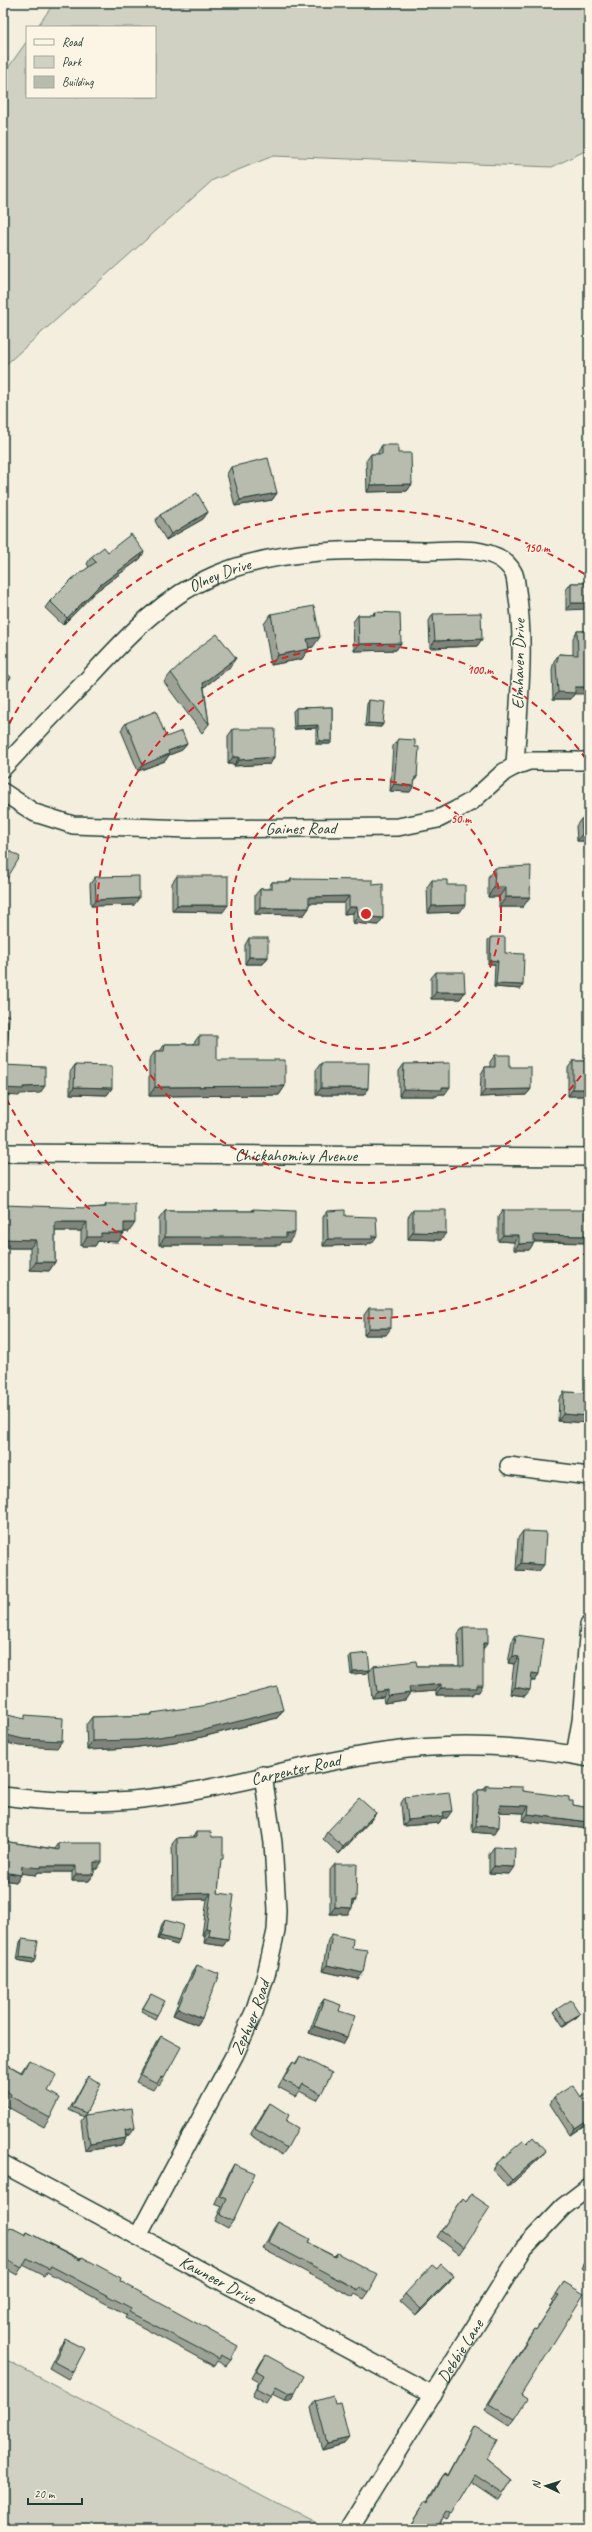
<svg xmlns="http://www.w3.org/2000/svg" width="592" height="2532" font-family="Caveat,sans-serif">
	<rect width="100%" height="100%" fill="#f3eede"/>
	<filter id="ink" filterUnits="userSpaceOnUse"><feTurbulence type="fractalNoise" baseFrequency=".025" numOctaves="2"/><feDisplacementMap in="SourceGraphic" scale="8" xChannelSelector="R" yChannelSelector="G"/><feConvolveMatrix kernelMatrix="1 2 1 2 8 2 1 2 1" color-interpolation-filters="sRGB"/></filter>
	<g filter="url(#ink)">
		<!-- green -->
		<g fill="#d0d1c2" stroke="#78877b">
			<path d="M 54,3 L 589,3 L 589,149 L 552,167 L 273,156 L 213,180 L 3,367 L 3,75 L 27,41 L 27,97 L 155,97 L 155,27 L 37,27 Z"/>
			<path d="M 3,2358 L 326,2529 L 3,2529 Z"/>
		</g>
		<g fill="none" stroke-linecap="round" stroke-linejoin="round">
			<!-- street casing -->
			<g stroke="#1f3d34" stroke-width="20">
				<g id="street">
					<path id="s1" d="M 3,768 C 31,738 59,708 88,679 C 125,639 161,598 213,576 C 277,548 355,549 424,551 C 451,551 497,543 513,572 C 516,577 516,585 517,591 C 526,647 518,709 515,766"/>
					<path id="s2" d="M 3,792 L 35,813 L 73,825 L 189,829 L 398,827 L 438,819 L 456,810 L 472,801 L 504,772 L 515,766 L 529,761 L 589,761"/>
					<path id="s3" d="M 3,1153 L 589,1157"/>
					<path d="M 509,1466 L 589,1476"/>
					<path d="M 575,1755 L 581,1721 L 589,1625"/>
					<path id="s4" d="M 3,1796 C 49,1802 96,1804 142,1799 C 224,1790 303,1763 385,1752 C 451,1742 523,1745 589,1758"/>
					<path id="s5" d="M 3,2164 L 433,2395"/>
					<path id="s6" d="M 138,2236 L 235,2054 L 254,2012 L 266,1975 L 276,1931 L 277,1910 L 273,1843 L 263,1775"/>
					<path id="s7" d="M 349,2529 L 524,2248 L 563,2207 L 589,2187"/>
				</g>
			</g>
			<!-- street -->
			<use href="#street" stroke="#fcf5e5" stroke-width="17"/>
		</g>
		<!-- wall -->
		<g fill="#9ea296" stroke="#1f3d34">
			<path d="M 382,445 L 398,453 L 412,484 L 407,491 L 367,492 L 366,461 L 371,454 L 378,454 L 378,452 Z"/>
			<path d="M 231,467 L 277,493 L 272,500 L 235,506 L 227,474 Z"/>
			<path d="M 208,512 L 203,519 L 166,540 L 155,521 L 160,515 Z"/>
			<path d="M 108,552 L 144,552 L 140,559 L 95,592 L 63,625 L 45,608 L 50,601 L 89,567 L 87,564 L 91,557 Z"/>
			<path d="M 571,583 L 589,583 L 566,610 L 566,590 Z"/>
			<path d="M 374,612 L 401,643 L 396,650 L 354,651 L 353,622 L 358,615 L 373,615 Z"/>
			<path d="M 271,614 L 313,647 L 308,648 L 309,649 L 302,659 L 271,665 L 264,624 Z"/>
			<path d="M 433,614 L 482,639 L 477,646 L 430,648 L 429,621 Z"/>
			<path d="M 577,631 L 589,631 L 574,694 L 571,699 L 553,699 L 552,670 L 554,661 L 559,654 L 573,655 L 573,638 Z"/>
			<path d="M 229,668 L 204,687 L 209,724 L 202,733 L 164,682 L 171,673 Z"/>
			<path d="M 369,700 L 383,724 L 381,727 L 365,726 L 367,704 Z"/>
			<path d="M 332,707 L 332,741 L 330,744 L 316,744 L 316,728 L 294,729 L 293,711 L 296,708 Z"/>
			<path d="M 126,723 L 166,737 L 187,744 L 182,750 L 169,755 L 165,761 L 138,771 L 121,730 Z"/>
			<path d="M 233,729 L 274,757 L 270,764 L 234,766 L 235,764 L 228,764 L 228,736 Z"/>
			<path d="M 398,739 L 415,747 L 417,777 L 415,781 L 410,792 L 390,791 L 393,746 Z"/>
			<path d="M 581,819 L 589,819 L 589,852 L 585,852 L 585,841 L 577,841 L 576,826 Z"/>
			<path d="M 495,868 L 523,907 L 499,907 L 499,897 L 488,897 L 488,877 Z"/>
			<path d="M 177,876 L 223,912 L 172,911 L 172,883 Z"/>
			<path d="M 95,877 L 134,905 L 91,906 L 90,884 Z"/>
			<path d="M 291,879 L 373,885 L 378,925 L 353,923 L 353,913 L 344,914 L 344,903 L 309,903 L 309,908 L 304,915 L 255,914 L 255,895 L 260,889 L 268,889 L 272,882 L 289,882 Z"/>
			<path d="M 432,880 L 447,885 L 460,912 L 428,913 L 427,887 Z"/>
			<path d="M 491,937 L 505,953 L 521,989 L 494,987 L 495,964 L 488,964 L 488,940 Z"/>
			<path d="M 249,938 L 268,957 L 263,964 L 245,964 L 245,945 Z"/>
			<path d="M 436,972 L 465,992 L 460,999 L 431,999 L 431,978 Z"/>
			<path d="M 199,1036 L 217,1060 L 285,1086 L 279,1095 L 149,1096 L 149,1060 L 155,1051 L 160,1051 L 165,1044 L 193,1044 Z"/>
			<path d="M 495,1055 L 510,1067 L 531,1089 L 526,1095 L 480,1097 L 481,1074 L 485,1067 L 490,1067 L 490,1062 Z"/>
			<path d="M 573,1061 L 589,1061 L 589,1096 L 568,1096 L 568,1068 Z"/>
			<path d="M 321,1063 L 368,1088 L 364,1095 L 316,1095 L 316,1070 Z"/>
			<path d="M 404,1064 L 445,1094 L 439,1094 L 437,1096 L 399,1096 L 399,1071 Z"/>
			<path d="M 75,1065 L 112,1088 L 107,1095 L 70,1094 L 70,1072 Z"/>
			<path d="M 106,1204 L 129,1232 L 124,1232 L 124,1233 L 118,1242 L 98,1241 L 95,1246 L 81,1246 L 81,1231 L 55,1231 L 55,1262 L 49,1271 L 30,1270 L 30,1248 L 3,1248 L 88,1208 L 104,1207 Z"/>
			<path d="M 253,1209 L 289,1242 L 282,1242 L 280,1245 L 159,1245 L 159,1219 L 165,1211 L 252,1211 Z"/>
			<path d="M 413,1210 L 441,1240 L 408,1239 L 408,1217 Z"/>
			<path d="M 503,1210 L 589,1243 L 534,1242 L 529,1250 L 514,1250 L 514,1242 L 498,1241 L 498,1217 Z"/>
			<path d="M 327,1211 L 345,1216 L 372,1243 L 369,1243 L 367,1245 L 323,1246 L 323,1217 Z"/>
			<path d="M 369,1308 L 386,1335 L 364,1335 L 364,1315 Z"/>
			<path d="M 564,1392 L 589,1393 L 589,1423 L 558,1421 L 559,1399 Z"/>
			<path d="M 523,1531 L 539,1571 L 516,1570 L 518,1538 Z"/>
			<path d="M 463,1627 L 483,1649 L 479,1692 L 474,1692 L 472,1695 L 436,1695 L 436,1691 L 410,1693 L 405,1700 L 384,1703 L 383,1697 L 372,1698 L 369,1672 L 374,1666 L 459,1666 L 458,1634 Z"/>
			<path d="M 516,1635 L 535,1681 L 531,1681 L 525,1696 L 510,1694 L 514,1664 L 508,1663 L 512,1641 Z"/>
			<path d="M 351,1655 L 367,1673 L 351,1674 L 349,1658 Z"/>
			<path d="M 283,1710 L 277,1718 L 194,1739 L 132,1748 L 87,1750 L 86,1725 L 92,1717 L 151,1715 L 152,1713 Z"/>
			<path d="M 486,1786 L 523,1791 L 569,1801 L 573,1805 L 589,1808 L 589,1829 L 523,1821 L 524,1813 L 499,1812 L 494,1834 L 472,1832 L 473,1796 L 478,1790 L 483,1790 Z"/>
			<path d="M 405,1797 L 447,1818 L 442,1818 L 439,1823 L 403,1826 L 401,1803 Z"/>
			<path d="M 376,1813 L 371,1820 L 339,1854 L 323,1839 L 327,1832 Z"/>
			<path d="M 589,1830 L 589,1852 L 585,1851 Z"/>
			<path d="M 196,1832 L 212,1837 L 220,1863 L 218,1893 L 228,1939 L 223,1946 L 204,1943 L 205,1935 L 202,1935 L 207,1899 L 173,1900 L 172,1844 L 177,1838 L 193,1837 Z"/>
			<path d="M 3,1841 L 55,1849 L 59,1843 L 97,1869 L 94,1869 L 94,1874 L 89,1881 L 72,1881 L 72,1872 L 38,1872 L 36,1875 L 21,1873 L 21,1875 L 16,1882 L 3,1880 Z"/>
			<path d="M 494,1847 L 509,1874 L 489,1873 L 489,1854 Z"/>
			<path d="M 335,1864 L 352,1906 L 348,1914 L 330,1914 L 330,1870 Z"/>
			<path d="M 165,1920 L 177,1945 L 158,1939 L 162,1924 Z"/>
			<path d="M 332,1934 L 352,1948 L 358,1979 L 322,1971 L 328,1940 Z"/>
			<path d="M 22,1939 L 33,1963 L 17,1960 L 20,1942 Z"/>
			<path d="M 197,1965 L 202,2018 L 197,2025 L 173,2015 L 184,1988 L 188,1981 L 192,1972 Z"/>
			<path d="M 151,1994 L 157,2015 L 155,2019 L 141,2011 Z"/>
			<path d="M 324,1999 L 339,2011 L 347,2037 L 343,2044 L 309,2033 L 319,2006 Z"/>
			<path d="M 557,2009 L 577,2017 L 563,2026 L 554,2012 Z"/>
			<path d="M 161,2036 L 164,2078 L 159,2085 L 157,2084 L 153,2090 L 136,2082 L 156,2043 Z"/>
			<path d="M 300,2056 L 321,2094 L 317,2100 L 299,2091 L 295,2096 L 278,2087 L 288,2069 L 293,2062 L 295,2064 Z"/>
			<path d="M 29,2060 L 48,2091 L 50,2118 L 44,2127 L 4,2105 L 5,2102 L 3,2101 L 3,2062 L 21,2072 Z"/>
			<path d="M 88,2076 L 86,2113 L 84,2117 L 69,2110 Z"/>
			<path d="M 589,2092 L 589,2122 L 570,2135 L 550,2104 L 554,2097 L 581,2097 Z"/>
			<path d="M 270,2103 L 286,2121 L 287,2148 L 282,2155 L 250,2135 L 265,2110 Z"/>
			<path d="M 85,2115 L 130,2135 L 126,2135 L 126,2138 L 121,2145 L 85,2151 L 81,2121 Z"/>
			<path d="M 541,2157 L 508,2187 L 493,2170 L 497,2163 Z"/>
			<path d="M 234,2164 L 233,2221 L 228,2228 L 215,2221 L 222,2206 L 215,2203 L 230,2171 Z"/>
			<path d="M 471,2194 L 464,2247 L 459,2254 L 437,2237 L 463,2198 L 466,2201 Z"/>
			<path d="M 278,2222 L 308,2243 L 334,2256 L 337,2253 L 369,2292 L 364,2299 L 355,2294 L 353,2297 L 263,2249 L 273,2229 Z"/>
			<path d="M 10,2227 L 25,2235 L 27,2232 L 80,2259 L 82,2257 L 120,2281 L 231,2360 L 226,2366 L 217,2361 L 214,2366 L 125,2318 L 127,2315 L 47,2272 L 45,2276 L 23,2265 L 17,2275 L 3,2267 L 3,2238 Z"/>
			<path d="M 589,2258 L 589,2276 L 581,2268 L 585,2261 Z"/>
			<path d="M 564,2282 L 521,2395 L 514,2419 L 509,2426 L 484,2410 L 529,2336 L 534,2329 L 536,2330 L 554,2302 L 552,2301 Z"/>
			<path d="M 449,2283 L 416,2316 L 400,2301 L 405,2294 Z"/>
			<path d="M 65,2339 L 73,2372 L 68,2379 L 49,2368 L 60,2346 Z"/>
			<path d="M 266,2355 L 295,2393 L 290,2400 L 284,2400 L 272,2394 L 266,2404 L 252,2396 L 259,2382 L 252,2378 L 261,2362 Z"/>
			<path d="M 316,2401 L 344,2444 L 322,2450 L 311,2408 Z"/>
			<path d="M 473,2427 L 486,2459 L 512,2480 L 499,2500 L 471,2481 L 447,2520 L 443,2518 L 436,2529 L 407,2529 L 421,2507 L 427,2502 L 440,2480 L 444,2474 L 447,2475 L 469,2434 Z"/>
		</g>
		<!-- shaded-wall -->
		<g fill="#81847a" stroke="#1f3d34">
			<path d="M 412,484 L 407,491 L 367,492 L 371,485 Z"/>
			<path d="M 277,493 L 272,500 L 235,506 L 240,500 Z"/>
			<path d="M 208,512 L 203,519 L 166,540 L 171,534 Z"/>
			<path d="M 144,552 L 140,559 L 95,592 L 63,625 L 67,618 L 100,585 Z"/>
			<path d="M 571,603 L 589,603 L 589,609 L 566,610 Z"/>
			<path d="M 320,637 L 313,647 L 300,649 L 307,639 Z"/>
			<path d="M 482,639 L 477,646 L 430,648 L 435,641 Z"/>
			<path d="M 401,643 L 396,650 L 354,651 L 359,644 Z"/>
			<path d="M 309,649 L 302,659 L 271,665 L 278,655 Z"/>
			<path d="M 236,658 L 229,668 L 196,693 L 203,683 Z"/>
			<path d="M 11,677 L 4,687 L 3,688 L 3,686 Z"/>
			<path d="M 575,687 L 589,687 L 589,694 L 574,694 L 571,699 L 553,699 L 558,692 Z"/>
			<path d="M 368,723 L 383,724 L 381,727 L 365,726 Z"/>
			<path d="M 318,725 L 316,728 L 294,729 L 296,726 Z"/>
			<path d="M 319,741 L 332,741 L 330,744 L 316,744 Z"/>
			<path d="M 187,744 L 182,750 L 169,755 L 165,761 L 138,771 L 143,765 L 168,751 Z"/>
			<path d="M 233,757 L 239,757 L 235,764 L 228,764 Z"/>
			<path d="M 274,757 L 270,764 L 234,766 L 239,760 Z"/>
			<path d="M 394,784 L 414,786 L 410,792 L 390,791 Z"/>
			<path d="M 582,834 L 589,834 L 589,836 L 585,841 L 577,841 Z"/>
			<path d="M 589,847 L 589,852 L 585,852 Z"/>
			<path d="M 494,887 L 506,887 L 499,897 L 488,897 Z"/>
			<path d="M 349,896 L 344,903 L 304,903 L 309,897 Z"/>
			<path d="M 506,897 L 530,897 L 523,907 L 499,907 Z"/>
			<path d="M 139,898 L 134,905 L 91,906 L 96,900 Z"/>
			<path d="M 177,905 L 228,905 L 223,912 L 172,911 Z"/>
			<path d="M 465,905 L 460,912 L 428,913 L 432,906 Z"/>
			<path d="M 349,907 L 357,907 L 353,913 L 344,914 Z"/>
			<path d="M 260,908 L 309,908 L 304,915 L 255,914 Z"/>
			<path d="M 358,916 L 383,918 L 378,925 L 353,923 Z"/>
			<path d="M 249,957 L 268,957 L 263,964 L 245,964 Z"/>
			<path d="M 490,960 L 498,961 L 495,964 L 488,964 Z"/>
			<path d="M 496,984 L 523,985 L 521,989 L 494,987 Z"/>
			<path d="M 436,992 L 465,992 L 460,999 L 431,999 Z"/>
			<path d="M 3,1038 L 8,1039 L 4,1046 L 3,1046 Z"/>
			<path d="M 45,1086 L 40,1093 L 20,1094 L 19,1096 L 3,1095 L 3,1088 Z"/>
			<path d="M 285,1086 L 279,1095 L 149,1096 L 155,1087 Z"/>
			<path d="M 74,1087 L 112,1088 L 107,1095 L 70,1094 Z"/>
			<path d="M 442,1087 L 450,1087 L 445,1094 L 439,1094 L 437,1096 L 399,1096 L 403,1089 Z"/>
			<path d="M 321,1088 L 368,1088 L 364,1095 L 316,1095 Z"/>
			<path d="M 531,1089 L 526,1095 L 480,1097 L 485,1090 Z"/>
			<path d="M 573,1089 L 589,1089 L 589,1096 L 568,1096 Z"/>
			<path d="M 55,1222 L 87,1222 L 81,1231 L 49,1231 Z"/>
			<path d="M 124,1223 L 135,1223 L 129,1232 L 118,1232 Z"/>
			<path d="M 413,1232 L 446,1233 L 441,1240 L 408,1239 Z"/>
			<path d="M 101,1233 L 124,1233 L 118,1242 L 98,1241 L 95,1246 L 81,1246 L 87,1237 Z"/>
			<path d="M 286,1233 L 295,1233 L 289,1242 L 282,1242 L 280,1245 L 159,1245 L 165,1237 Z"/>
			<path d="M 503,1235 L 519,1235 L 514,1242 L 498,1241 Z"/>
			<path d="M 534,1235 L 589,1236 L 589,1243 L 529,1241 Z"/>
			<path d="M 377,1236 L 372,1243 L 369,1243 L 367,1245 L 323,1246 L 328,1239 Z"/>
			<path d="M 3,1239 L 36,1240 L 30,1248 L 3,1248 Z"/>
			<path d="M 534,1243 L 529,1250 L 514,1250 L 519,1244 Z"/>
			<path d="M 36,1262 L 55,1262 L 49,1271 L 30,1270 Z"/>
			<path d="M 369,1328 L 391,1328 L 386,1335 L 364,1335 Z"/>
			<path d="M 563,1414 L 589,1416 L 589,1423 L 558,1421 Z"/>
			<path d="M 521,1563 L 544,1565 L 539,1571 L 516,1570 Z"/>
			<path d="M 483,1643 L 488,1643 L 483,1649 Z"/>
			<path d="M 513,1656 L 519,1657 L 514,1664 L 508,1663 Z"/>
			<path d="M 370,1670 L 367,1673 L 351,1674 L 353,1671 Z"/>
			<path d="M 532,1673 L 539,1674 L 535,1681 L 527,1680 Z"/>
			<path d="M 441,1684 L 436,1691 L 410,1693 L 405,1700 L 384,1703 L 388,1696 L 409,1687 Z"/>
			<path d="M 477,1685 L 483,1685 L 479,1692 L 474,1692 L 472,1695 L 436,1695 L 441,1688 Z"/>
			<path d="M 515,1687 L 530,1690 L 525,1696 L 510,1694 Z"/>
			<path d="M 388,1690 L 383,1697 L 372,1698 L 377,1692 Z"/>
			<path d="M 283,1710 L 277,1718 L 194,1739 L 132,1748 L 87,1750 L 92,1741 Z"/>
			<path d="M 3,1734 L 62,1741 L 57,1748 L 19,1746 L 3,1742 Z"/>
			<path d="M 500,1805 L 529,1806 L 524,1813 L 495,1812 Z"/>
			<path d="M 452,1811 L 447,1818 L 442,1818 L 439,1823 L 403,1826 L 408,1820 L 443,1812 Z"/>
			<path d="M 376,1813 L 371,1820 L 339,1854 L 343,1847 Z"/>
			<path d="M 528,1814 L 589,1822 L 589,1829 L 523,1821 Z"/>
			<path d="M 476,1826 L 499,1827 L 494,1834 L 472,1832 Z"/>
			<path d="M 589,1845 L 589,1852 L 585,1851 Z"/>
			<path d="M 94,1862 L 102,1862 L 97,1869 L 89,1869 Z"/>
			<path d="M 22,1866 L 76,1866 L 72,1872 L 38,1872 L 36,1875 L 17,1873 Z"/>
			<path d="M 494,1866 L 514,1867 L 509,1874 L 489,1873 Z"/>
			<path d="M 3,1872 L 21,1875 L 16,1882 L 3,1880 Z"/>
			<path d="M 76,1874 L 94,1874 L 89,1881 L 72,1881 Z"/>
			<path d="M 211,1893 L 207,1899 L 173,1900 L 178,1894 Z"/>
			<path d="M 353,1900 L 356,1900 L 352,1907 Z"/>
			<path d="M 335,1907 L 352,1908 L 348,1914 L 330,1914 Z"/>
			<path d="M 206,1928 L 210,1929 L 205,1935 L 202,1935 Z"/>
			<path d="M 160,1936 L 179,1941 L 177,1945 L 158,1939 Z"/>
			<path d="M 209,1936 L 228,1939 L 223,1946 L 204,1943 Z"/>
			<path d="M 20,1957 L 35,1959 L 33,1963 L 17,1960 Z"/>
			<path d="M 327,1965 L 363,1973 L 358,1979 L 322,1971 Z"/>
			<path d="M 178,2008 L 202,2018 L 197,2025 L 173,2015 Z"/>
			<path d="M 580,2014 L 577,2017 L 563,2026 L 566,2022 Z"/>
			<path d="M 314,2026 L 347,2037 L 343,2044 L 309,2033 Z"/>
			<path d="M 589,2119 L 589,2122 L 570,2135 L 575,2128 Z"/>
			<path d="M 135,2128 L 130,2135 L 120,2136 L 125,2130 Z"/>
			<path d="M 126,2138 L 121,2145 L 85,2151 L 90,2144 Z"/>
			<path d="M 546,2151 L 541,2157 L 508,2187 L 512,2180 Z"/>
			<path d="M 454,2276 L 449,2283 L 416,2316 L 421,2309 Z"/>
			<path d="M 289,2393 L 295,2393 L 290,2400 L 284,2400 Z"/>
			<path d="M 349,2438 L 344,2444 L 322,2450 L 327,2443 Z"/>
		</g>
		<!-- building -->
		<g fill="#b8bcae" stroke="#1f3d34">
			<path d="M 382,445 L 398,445 L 398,453 L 411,453 L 412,484 L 371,485 L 371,454 L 382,454 Z"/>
			<path d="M 268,458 L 277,493 L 240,500 L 231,467 Z"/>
			<path d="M 197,493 L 208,512 L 171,534 L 160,515 Z"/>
			<path d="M 131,534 L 144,552 L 100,585 L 67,618 L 50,601 L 72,579 L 96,562 L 91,557 L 104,547 L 108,552 Z"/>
			<rect x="571" y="583" width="18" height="20"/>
			<path d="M 314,606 L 320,637 L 307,639 L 309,649 L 278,655 L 271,614 Z"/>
			<path d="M 374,612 L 400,613 L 401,643 L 359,644 L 358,615 L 375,615 Z"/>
			<path d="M 481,613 L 482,639 L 435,641 L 433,614 Z"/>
			<path d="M 577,631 L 589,631 L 589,687 L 575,687 L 575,693 L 558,692 L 556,664 L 559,654 L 578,655 Z"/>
			<path d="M 217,634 L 236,658 L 203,683 L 209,724 L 171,673 L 197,649 Z"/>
			<path d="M 3,670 L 11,677 L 3,686 Z"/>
			<path d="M 369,700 L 385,702 L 383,724 L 368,723 Z"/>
			<path d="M 332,707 L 332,741 L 319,741 L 318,725 L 296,726 L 296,708 Z"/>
			<path d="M 156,711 L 166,737 L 182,731 L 187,744 L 168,751 L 169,754 L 143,765 L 126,723 Z"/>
			<path d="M 233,729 L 275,729 L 274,757 L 239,760 L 239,757 L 233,757 Z"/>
			<path d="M 398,739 L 415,740 L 415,747 L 419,747 L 417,777 L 415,777 L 414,786 L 394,784 Z"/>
			<path d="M 581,819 L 589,819 L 589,834 L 582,834 Z"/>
			<path d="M 3,847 L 20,857 L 3,885 Z"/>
			<path d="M 531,866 L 530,897 L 506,897 L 506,887 L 494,887 L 495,868 Z"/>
			<path d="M 139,876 L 139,898 L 96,900 L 95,877 Z"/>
			<rect x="177" y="876" width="51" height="29"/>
			<path d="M 291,879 L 373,880 L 373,885 L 383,884 L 383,918 L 358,916 L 357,907 L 349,907 L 349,896 L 309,897 L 309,908 L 260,908 L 260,889 L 272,889 L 272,882 L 291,882 Z"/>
			<path d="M 432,880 L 447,880 L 447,885 L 465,885 L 465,905 L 432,906 Z"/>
			<path d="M 491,937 L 505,937 L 505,953 L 524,954 L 523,985 L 496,984 L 498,961 L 490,960 Z"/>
			<rect x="249" y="938" width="19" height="19"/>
			<path d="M 436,972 L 464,972 L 465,992 L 436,992 Z"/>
			<path d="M 3,1015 L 9,1015 L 8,1039 L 3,1038 Z"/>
			<path d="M 199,1036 L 217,1036 L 217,1060 L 285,1060 L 285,1086 L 155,1087 L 155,1051 L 164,1051 L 165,1044 L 199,1044 Z"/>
			<path d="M 495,1055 L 510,1055 L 510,1067 L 531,1067 L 531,1089 L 485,1090 L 485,1067 L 495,1067 Z"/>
			<rect x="573" y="1061" width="16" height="28"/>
			<path d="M 321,1063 L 369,1063 L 368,1088 L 321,1088 Z"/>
			<path d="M 450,1063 L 450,1087 L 442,1087 L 442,1090 L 403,1089 L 404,1064 Z"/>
			<path d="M 3,1065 L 45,1067 L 45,1086 L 23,1087 L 23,1089 L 3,1088 Z"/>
			<path d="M 75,1065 L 112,1066 L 112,1088 L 74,1087 Z"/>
			<path d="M 106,1204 L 135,1204 L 135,1223 L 124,1223 L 124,1233 L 101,1233 L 101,1237 L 87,1237 L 87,1222 L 55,1222 L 55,1262 L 36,1262 L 36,1240 L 3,1239 L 3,1205 L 88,1208 L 106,1207 Z"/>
			<path d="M 253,1209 L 295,1211 L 295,1233 L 286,1233 L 286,1237 L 165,1237 L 165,1211 L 254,1211 Z"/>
			<path d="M 345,1210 L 345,1216 L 376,1217 L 377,1236 L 372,1236 L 372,1239 L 328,1239 L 327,1211 Z"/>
			<path d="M 413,1210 L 446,1210 L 446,1233 L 413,1232 Z"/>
			<path d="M 503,1210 L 589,1210 L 589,1236 L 534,1235 L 534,1243 L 519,1244 L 519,1235 L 503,1235 Z"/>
			<rect x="369" y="1308" width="22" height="20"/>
			<path d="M 564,1392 L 589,1393 L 589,1416 L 563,1414 Z"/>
			<path d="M 523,1531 L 546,1532 L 544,1565 L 521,1563 Z"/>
			<path d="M 463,1627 L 488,1627 L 488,1643 L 483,1643 L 483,1685 L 477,1685 L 477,1688 L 441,1688 L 441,1684 L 409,1687 L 410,1693 L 388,1696 L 388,1690 L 377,1692 L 374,1666 L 416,1661 L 417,1666 L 464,1666 Z"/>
			<path d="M 516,1635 L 544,1639 L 539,1674 L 532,1673 L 530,1690 L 515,1687 L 519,1657 L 513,1656 Z"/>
			<path d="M 368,1653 L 370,1670 L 353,1671 L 351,1655 Z"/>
			<path d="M 277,1687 L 283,1710 L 200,1731 L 138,1740 L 92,1741 L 92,1717 L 152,1715 L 152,1713 L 202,1706 Z"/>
			<path d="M 3,1714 L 25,1719 L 25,1715 L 63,1718 L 62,1741 L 23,1739 L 3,1734 Z"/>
			<path d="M 486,1786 L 523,1787 L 523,1791 L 569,1797 L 569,1801 L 573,1801 L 573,1805 L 589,1808 L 589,1822 L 528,1814 L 529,1806 L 500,1805 L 499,1827 L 476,1826 L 478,1790 L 486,1790 Z"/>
			<path d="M 449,1792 L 452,1811 L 443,1812 L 444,1816 L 408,1820 L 405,1797 Z"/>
			<path d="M 359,1798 L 376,1813 L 343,1847 L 327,1832 Z"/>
			<path d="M 196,1832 L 211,1832 L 212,1837 L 223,1837 L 223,1859 L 221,1859 L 218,1893 L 234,1895 L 228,1939 L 209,1936 L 210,1929 L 206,1928 L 211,1893 L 178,1894 L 177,1838 L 196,1837 Z"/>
			<path d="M 3,1841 L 59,1850 L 59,1843 L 102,1843 L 102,1862 L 94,1862 L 94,1874 L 76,1874 L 76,1866 L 41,1866 L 41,1868 L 22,1866 L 21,1875 L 3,1872 Z"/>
			<path d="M 494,1847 L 515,1848 L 514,1867 L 494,1866 Z"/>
			<path d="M 335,1864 L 357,1864 L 356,1900 L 353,1900 L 352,1908 L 335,1907 Z"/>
			<path d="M 165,1920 L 183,1925 L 179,1941 L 160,1936 Z"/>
			<path d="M 332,1934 L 353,1939 L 352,1948 L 367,1950 L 363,1973 L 327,1965 Z"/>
			<path d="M 22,1939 L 38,1941 L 35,1959 L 20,1957 Z"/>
			<path d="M 197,1965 L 219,1974 L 202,2018 L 178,2008 L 189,1981 L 190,1981 Z"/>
			<path d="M 151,1994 L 165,2001 L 157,2015 L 143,2008 Z"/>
			<path d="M 324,1999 L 341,2005 L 339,2011 L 355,2016 L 347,2037 L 314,2026 Z"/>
			<path d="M 571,2000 L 580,2014 L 566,2022 L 557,2009 Z"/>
			<path d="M 161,2036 L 181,2047 L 164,2078 L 161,2077 L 157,2083 L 141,2075 Z"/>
			<path d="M 300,2056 L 332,2073 L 321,2094 L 303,2084 L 300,2089 L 283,2080 L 293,2062 L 296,2064 Z"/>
			<path d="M 29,2060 L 57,2075 L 48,2091 L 60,2098 L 50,2118 L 10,2096 L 11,2094 L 3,2089 L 3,2062 L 22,2073 Z"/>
			<path d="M 88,2076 L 101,2084 L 86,2113 L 72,2107 Z"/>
			<path d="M 573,2085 L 581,2097 L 589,2092 L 589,2119 L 575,2128 L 554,2097 Z"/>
			<path d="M 270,2103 L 289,2115 L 286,2121 L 298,2128 L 287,2148 L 255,2129 Z"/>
			<path d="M 132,2108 L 135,2128 L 125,2130 L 126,2138 L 90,2144 L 85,2115 Z"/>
			<path d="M 533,2137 L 546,2151 L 512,2180 L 497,2163 L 524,2140 L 527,2143 Z"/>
			<path d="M 234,2164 L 255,2173 L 233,2221 L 220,2215 L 227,2199 L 220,2196 Z"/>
			<path d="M 471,2194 L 490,2207 L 464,2247 L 441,2231 L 463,2198 L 466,2201 Z"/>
			<path d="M 278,2222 L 310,2239 L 308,2243 L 335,2257 L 337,2253 L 378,2275 L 369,2292 L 360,2287 L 358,2290 L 268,2242 Z"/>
			<path d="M 10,2227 L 26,2235 L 27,2232 L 80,2260 L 82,2257 L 121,2278 L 120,2281 L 238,2346 L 231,2360 L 221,2355 L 219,2359 L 129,2312 L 131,2308 L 51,2266 L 49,2269 L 27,2258 L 22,2268 L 3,2258 L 3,2240 Z"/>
			<path d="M 589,2258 L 589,2265 L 585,2261 Z"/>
			<path d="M 441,2264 L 454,2276 L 421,2309 L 405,2294 L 432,2265 L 437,2269 Z"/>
			<path d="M 564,2282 L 584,2294 L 521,2395 L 527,2399 L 514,2419 L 489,2404 L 534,2329 L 536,2330 L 559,2295 L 556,2294 Z"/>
			<path d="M 65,2339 L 85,2349 L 73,2372 L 54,2362 Z"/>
			<path d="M 266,2355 L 304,2376 L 295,2393 L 289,2393 L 276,2386 L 271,2397 L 256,2389 L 264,2375 L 257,2371 Z"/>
			<path d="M 333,2396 L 335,2403 L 340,2402 L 349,2438 L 327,2443 L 316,2401 Z"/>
			<path d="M 473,2427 L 497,2440 L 486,2459 L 512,2480 L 503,2494 L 475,2475 L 452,2514 L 447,2511 L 436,2529 L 409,2529 L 408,2528 L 425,2501 L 428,2503 L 444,2474 L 447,2476 Z"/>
		</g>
	</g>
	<!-- distance rings -->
	<g fill="none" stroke="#d62828" stroke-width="2" stroke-dasharray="7 5">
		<circle cx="366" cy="914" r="135"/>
		<path d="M588 1066A269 269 0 1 1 588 762"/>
		<path d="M589 1251A404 404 0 0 1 4 1094M4 734A404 404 0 0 1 589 577"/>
	</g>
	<g text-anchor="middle" stroke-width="3" stroke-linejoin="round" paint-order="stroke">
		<!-- street labels -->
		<g font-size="17" fill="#1f3d34" stroke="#fcf5e5">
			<text dy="6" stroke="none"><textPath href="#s1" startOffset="293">Olney Drive</textPath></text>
			<text transform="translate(518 664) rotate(-89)" y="6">Elmhaven Drive</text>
			<text dy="6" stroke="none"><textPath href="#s2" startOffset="306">Gaines Road</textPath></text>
			<text dy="6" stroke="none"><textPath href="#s3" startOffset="293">Chickahominy Avenue</textPath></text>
			<text dy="6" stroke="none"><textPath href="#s4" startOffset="296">Carpenter Road</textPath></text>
			<text dy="6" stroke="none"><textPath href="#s6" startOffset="246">Zephyer Road</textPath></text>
			<text dy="6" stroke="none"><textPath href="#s5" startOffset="244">Kawneer Drive</textPath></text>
			<text dy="6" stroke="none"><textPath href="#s7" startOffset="210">Debbie Lane</textPath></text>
		</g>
	</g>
	<circle cx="366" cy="914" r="6" fill="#d62828" stroke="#fcf5e5" stroke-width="2"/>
	<g font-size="12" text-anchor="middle" font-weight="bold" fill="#d62828" stroke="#fcf5e5" stroke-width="3" stroke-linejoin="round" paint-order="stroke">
		<text x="537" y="552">150 m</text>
		<text x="480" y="674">100 m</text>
		<text x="461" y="823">50 m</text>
	</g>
	<!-- margin -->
	<rect width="592" height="2532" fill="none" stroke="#fcf5e5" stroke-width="16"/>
	<rect x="8" y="8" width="576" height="2516" fill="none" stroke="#1f3d34" stroke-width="1.5" filter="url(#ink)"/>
	<!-- legend -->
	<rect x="26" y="26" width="130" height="72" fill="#fcf5e5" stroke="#a4ab9e"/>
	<rect x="34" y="39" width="20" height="6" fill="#fcf5e5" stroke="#a4ab9e"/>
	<text x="62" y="46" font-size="12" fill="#1f3d34">Road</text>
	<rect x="34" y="56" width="20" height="12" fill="#d0d1c2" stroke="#a4ab9e"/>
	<text x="62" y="66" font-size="12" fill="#1f3d34">Park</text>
	<rect x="34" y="76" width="20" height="12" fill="#b8bcae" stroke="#a4ab9e"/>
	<text x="62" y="86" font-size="12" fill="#1f3d34">Building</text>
	<!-- north arrow -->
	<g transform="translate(546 2486) rotate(274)" stroke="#fcf5e5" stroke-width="3" paint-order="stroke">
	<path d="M0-3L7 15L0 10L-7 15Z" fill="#1f3d34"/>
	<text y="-6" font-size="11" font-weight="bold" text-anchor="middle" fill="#1f3d34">N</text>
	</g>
	<!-- scale -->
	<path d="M28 2498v6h54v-6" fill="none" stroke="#1f3d34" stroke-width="2"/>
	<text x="34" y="2498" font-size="12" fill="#1f3d34" stroke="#fcf5e5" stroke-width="3" paint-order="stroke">20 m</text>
</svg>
